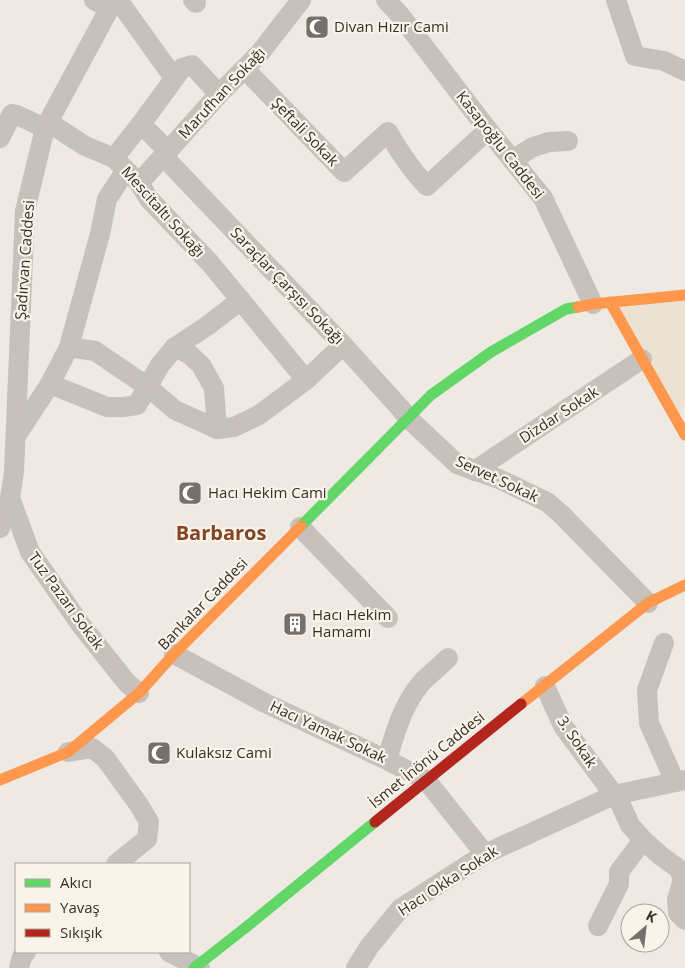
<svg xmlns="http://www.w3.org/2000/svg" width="685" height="968" font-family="'Open Sans',sans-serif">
	<rect width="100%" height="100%" fill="#eee9e2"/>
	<!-- plaza -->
	<path fill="#ebe2d2" d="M 685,295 L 685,404 L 677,420 L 610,302 Z"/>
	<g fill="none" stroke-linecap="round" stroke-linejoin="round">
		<!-- street -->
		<g stroke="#c6c1bb" stroke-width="20">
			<path d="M 94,0 L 109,9"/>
			<path d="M 118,0 L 174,78"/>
			<path d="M 193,0 L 196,3"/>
			<path d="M 386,0 L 400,15 L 488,130 L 543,198 L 593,304"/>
			<path d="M 616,0 L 635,56 L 664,61 L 685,71"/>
			<path d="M 245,69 L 344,172 L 388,132 C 399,151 411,170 427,186 L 488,130"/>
			<path d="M 48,122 L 85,146 L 114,158 L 139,183 L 149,199 L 210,263 L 306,380"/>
			<path d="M 0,138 L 12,114 L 17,115 L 45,128"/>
			<path d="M 168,151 L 141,124 L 182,68 L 192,65 L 219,94"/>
			<path d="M 163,156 L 343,345 L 401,409 L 408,418 L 457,464 L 499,479 L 547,502 L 561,514 L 648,603"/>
			<path d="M 114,158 L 141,124"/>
			<path d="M 512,160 L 533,147 L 549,142 L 568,141"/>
			<path d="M 139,183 L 219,94 L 259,54 L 301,0"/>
			<path d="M 69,347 L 95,351 L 148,387 L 175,410 L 217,429 L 234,427 L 259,415 L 306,380 L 343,345"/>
			<path d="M 175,347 L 189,354 L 201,365 L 214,388 L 217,429"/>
			<path d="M 50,384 L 107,407 L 123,407 L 137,405 L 160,365 L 175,347 L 207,326 L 241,300"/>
			<path d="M 16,436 L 50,384 L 69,347 L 100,234 L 107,199 L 126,170"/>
			<path d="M 474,471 L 642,359"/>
			<path d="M 10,498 L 30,552 L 81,625 L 127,683 L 139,693"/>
			<path d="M 300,527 L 388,618"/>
			<path d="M 0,528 L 10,498 L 14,472 L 25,211 L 45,128 L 114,0"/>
			<path d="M 664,643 L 647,690 L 649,723 L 675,782"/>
			<path d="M 174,654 L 263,702 L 387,760 L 426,780 L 485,854"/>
			<path d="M 545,686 L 563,726 L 620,803 L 630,825 L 643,840 L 661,856 L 679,869 L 683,880 L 677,899 L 678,913 L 685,920"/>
			<path d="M 68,752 L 92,748 L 105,758 L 139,805 L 149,822 L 147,839 L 116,864"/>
			<path d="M 387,760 C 395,732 403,704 422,682 C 430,674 440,666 448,658"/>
			<path d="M 598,926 L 619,884 L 619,872 L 643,840"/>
			<path d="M 169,952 L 200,968"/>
			<path d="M 19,968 L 22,957 L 26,952"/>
			<path d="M 356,968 L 369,947 L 400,909 L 485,854 L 614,795 L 685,780"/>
		</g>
		<!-- fast -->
		<g stroke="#63d668" stroke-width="11">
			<path d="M 301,526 L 431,395 L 491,352 L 566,309 L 578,307"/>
			<path d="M 194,968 L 245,928 L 375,822"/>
		</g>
		<!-- slow -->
		<g stroke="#ff974d" stroke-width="11">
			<path d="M 610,302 L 685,435"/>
			<path d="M 578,307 L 593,304 L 685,295"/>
			<path d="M 521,704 L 648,603 L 685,585"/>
			<path d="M 0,780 L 68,752 L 139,693 L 174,654 L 301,526"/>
		</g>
		<!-- jam -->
		<path stroke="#b3261e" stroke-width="11" d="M 375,822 L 521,704"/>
	</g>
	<!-- icons -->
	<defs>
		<g id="mosque-square" transform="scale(1.25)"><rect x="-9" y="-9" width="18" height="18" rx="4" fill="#77706a" stroke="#f9f4ea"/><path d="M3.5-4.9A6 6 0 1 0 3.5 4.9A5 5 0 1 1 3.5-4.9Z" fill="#fff"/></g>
		<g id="building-square" transform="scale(1.25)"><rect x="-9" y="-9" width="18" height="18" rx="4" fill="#77706a" stroke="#f9f4ea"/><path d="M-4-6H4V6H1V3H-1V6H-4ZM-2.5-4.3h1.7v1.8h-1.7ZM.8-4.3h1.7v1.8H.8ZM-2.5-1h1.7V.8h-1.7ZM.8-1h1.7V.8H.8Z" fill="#fff"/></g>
	</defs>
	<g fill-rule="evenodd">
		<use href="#mosque-square" x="317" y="27"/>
		<use href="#mosque-square" x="190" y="493"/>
		<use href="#building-square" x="295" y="624"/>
		<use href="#mosque-square" x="159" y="753"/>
	</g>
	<g text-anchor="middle" stroke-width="4.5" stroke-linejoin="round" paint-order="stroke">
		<!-- poi labels -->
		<g font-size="15" fill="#372f29" stroke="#f9f4ea" text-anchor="start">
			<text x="334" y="32">Divan Hızır Cami</text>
			<text x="208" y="498">Hacı Hekim Cami</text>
			<text x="312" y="620">Hacı Hekim<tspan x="312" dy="17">Hamamı</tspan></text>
			<text x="176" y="758">Kulaksız Cami</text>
		</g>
		<!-- street labels -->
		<g font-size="15" fill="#372f29" stroke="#f9f4ea">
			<text transform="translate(222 93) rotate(-47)" y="5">Marufhan Sokağı</text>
			<text transform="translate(305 132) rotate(46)" y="5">Şeftali Sokak</text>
			<text transform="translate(500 145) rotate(52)" y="5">Kasapoğlu Caddesi</text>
			<text transform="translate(163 212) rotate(48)" y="5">Mescitaltı Sokağı</text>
			<text transform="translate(25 260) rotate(-86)" y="5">Şadırvan Caddesi</text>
			<text transform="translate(287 286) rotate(46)" y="5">Saraçlar Çarşısı Sokağı</text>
			<text transform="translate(559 415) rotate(-33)" y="5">Dizdar Sokak</text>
			<text transform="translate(497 479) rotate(25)" y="5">Servet Sokak</text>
			<text transform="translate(66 601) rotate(54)" y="5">Tuz Pazarı Sokak</text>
			<text transform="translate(203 604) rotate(-46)" y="5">Bankalar Caddesi</text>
			<text transform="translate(328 732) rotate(25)" y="5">Hacı Yamak Sokak</text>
			<text transform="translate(577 742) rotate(56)" y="5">3. Sokak</text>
			<text transform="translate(427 760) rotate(-39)" y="5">İsmet İnönü Caddesi</text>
			<text transform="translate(448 881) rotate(-33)" y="5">Hacı Okka Sokak</text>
		</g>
		<!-- district labels -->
		<g font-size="20" font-weight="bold" fill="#834325" stroke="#f9f4ea">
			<text x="221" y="540">Barbaros</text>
		</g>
	</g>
	<!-- legend -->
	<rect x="15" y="863" width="175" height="90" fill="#f9f4ea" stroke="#aba59d"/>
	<rect x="25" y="879" width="25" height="8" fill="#63d668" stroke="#aba59d"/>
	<text x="60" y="888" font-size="15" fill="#372f29">Akıcı</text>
	<rect x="25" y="904" width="25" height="8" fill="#ff974d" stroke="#aba59d"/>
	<text x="60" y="913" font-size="15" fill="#372f29">Yavaş</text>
	<rect x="25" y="929" width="25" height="8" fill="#b3261e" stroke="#aba59d"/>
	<text x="60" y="938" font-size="15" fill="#372f29">Sıkışık</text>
	<!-- north arrow -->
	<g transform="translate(645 928) rotate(28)"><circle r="24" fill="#f9f4ea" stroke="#aba59d"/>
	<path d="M0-4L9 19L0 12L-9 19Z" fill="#77706a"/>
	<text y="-8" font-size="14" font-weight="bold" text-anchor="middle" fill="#372f29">K</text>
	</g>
</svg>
